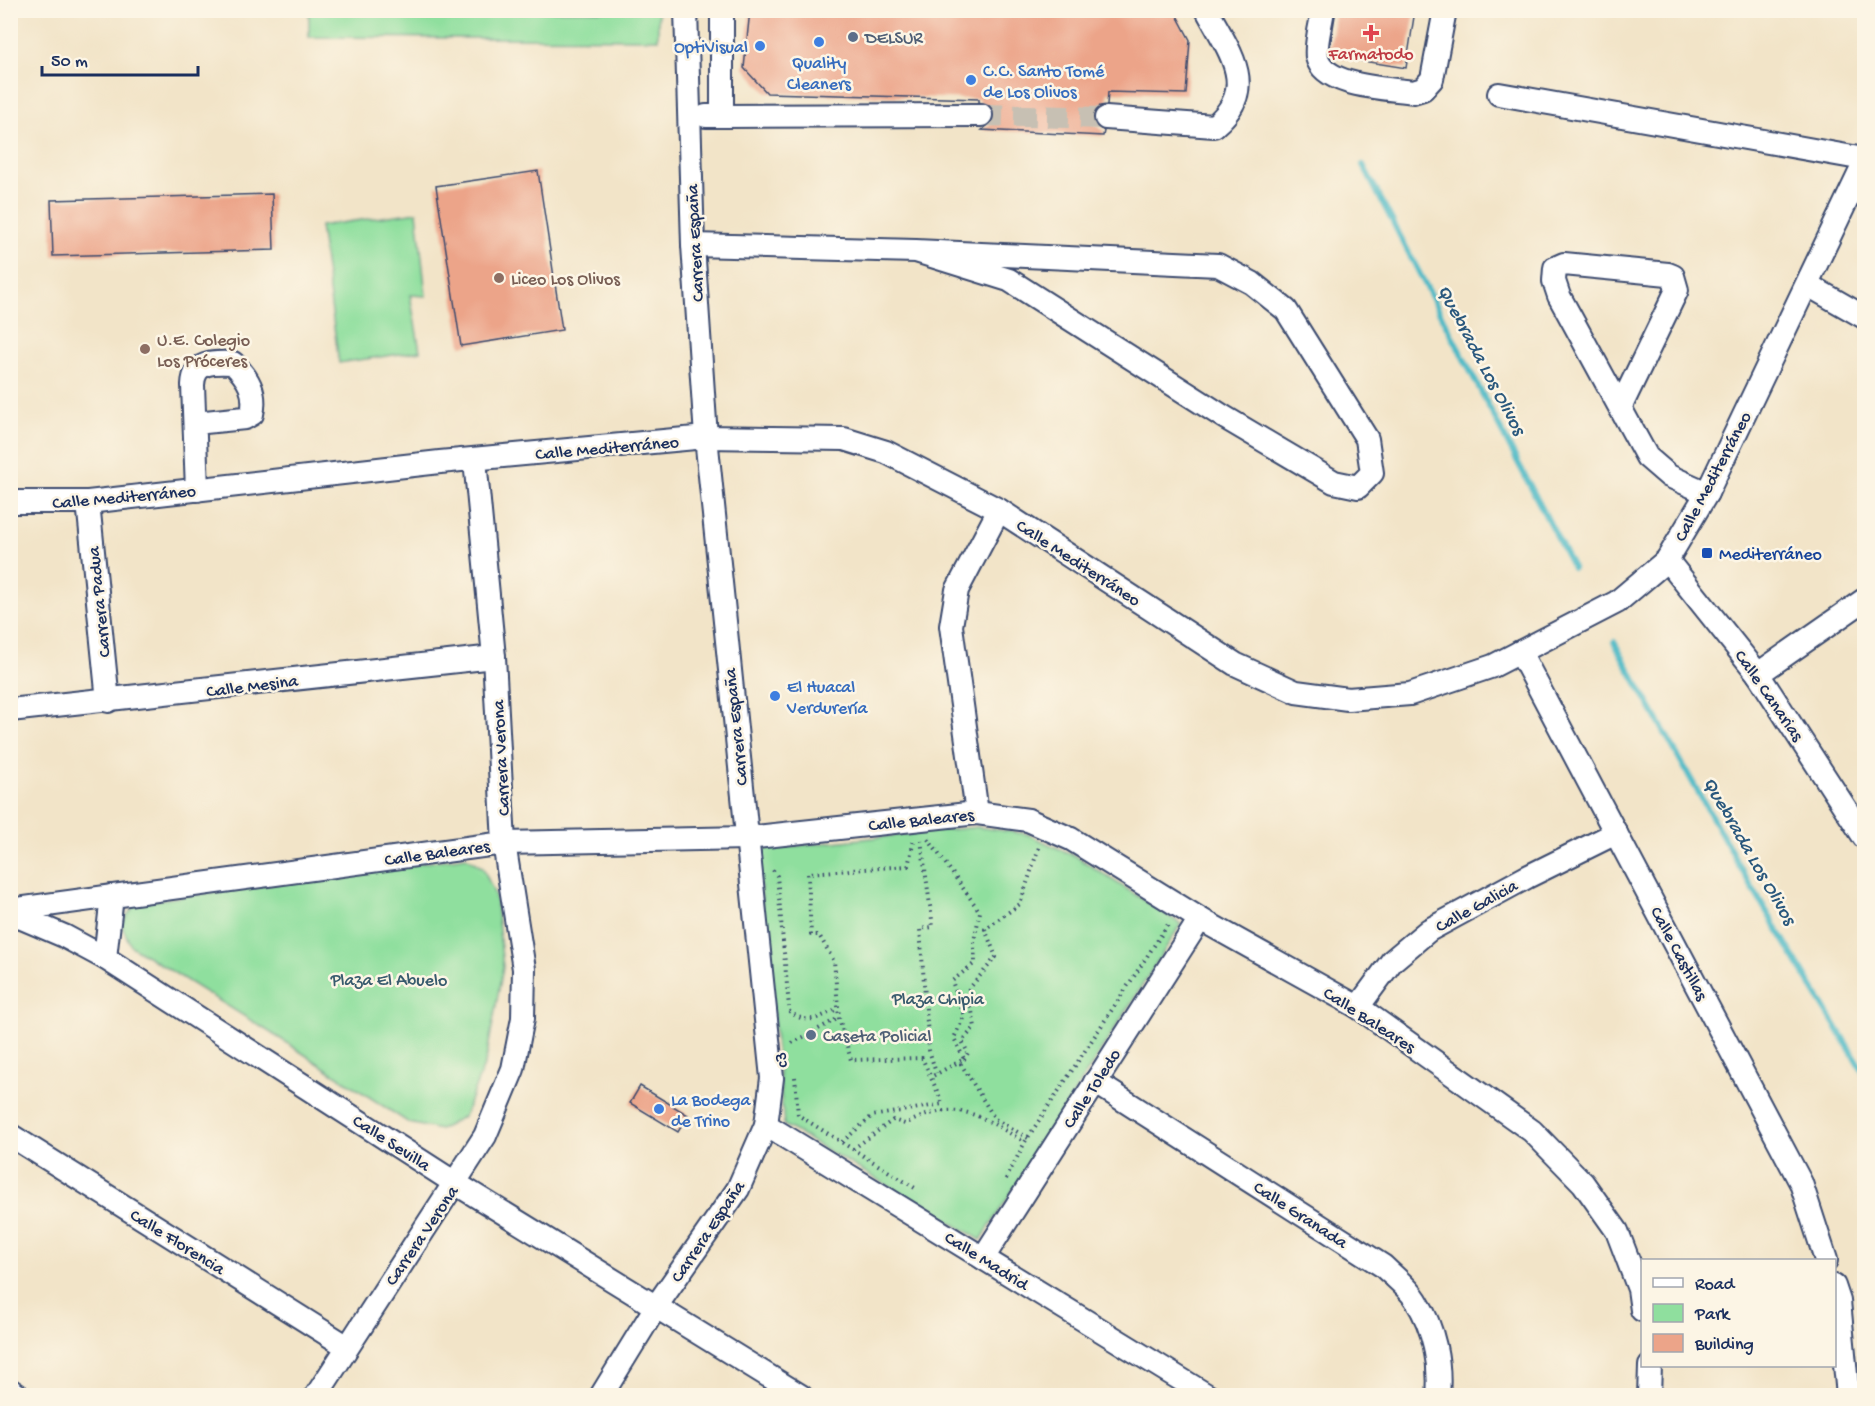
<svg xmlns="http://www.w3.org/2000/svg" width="1875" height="1406" font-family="'Gochi Hand',sans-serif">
	<rect width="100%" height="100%" fill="#fcf5e5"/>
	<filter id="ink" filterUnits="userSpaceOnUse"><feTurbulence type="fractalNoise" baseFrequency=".0167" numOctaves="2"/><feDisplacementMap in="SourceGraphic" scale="12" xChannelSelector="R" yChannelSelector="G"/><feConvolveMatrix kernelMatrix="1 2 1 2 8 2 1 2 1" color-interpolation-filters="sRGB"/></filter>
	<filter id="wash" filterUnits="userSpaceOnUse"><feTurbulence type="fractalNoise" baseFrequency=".008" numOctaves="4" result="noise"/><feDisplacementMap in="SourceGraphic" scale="24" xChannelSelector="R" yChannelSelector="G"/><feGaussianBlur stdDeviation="1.35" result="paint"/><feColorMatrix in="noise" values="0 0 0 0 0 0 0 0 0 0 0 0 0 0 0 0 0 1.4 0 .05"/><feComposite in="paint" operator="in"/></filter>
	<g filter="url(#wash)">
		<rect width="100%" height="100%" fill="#f2e4c8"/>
		<!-- green -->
		<g fill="#8fdf9e" stroke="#55877e" stroke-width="1.5">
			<path d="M 309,11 L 658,11 L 658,39 L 309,37 Z"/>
			<path d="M 417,212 L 426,296 L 410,295 L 420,351 L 339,363 L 320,226 Z"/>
			<path d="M 977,827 L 1027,834 L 1077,857 L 1181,924 L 981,1240 L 784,1125 L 757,850 Z"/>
			<path d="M 466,857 L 483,868 L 495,895 L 503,967 L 486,1060 L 464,1116 L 440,1130 L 409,1123 L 284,1041 L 131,946 L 121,924 L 136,903 Z"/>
		</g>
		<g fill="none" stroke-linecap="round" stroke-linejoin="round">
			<!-- stream -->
			<g stroke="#4cb9c6" stroke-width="6">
				<path d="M 1363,165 L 1573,568"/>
				<path d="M 1614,642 L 1744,874 L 1864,1073"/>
			</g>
		</g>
		<g id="blocks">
			<!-- building -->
			<g fill="#eca489">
				<path d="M 750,10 L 1174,10 L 1190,40 L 1186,94 L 1108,92 L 1107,105 L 1100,106 L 1093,116 L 1094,124 L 1104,131 L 1103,136 L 982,130 L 992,122 L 994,114 L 992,108 L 979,102 L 979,99 L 767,93 L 744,68 Z"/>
				<path d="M 1336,10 L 1415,10 L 1406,68 L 1332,56 L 1330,47 Z"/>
				<path d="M 538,171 L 562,330 L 461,346 L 436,186 Z"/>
				<path d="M 272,194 L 274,250 L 53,256 L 51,200 Z"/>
				<path d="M 640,1086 L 688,1115 L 678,1132 L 630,1103 Z"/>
			</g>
		</g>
	</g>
	<g filter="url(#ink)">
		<use href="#blocks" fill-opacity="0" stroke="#3b4a6e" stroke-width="1.5"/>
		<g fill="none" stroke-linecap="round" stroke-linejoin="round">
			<!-- minor-tunnel -->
			<path stroke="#c7c0b3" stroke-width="22" stroke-dasharray="22 11" stroke-linecap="butt" d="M 981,115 L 1106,118"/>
			<!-- minor casing -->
			<g stroke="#3b4a6e" stroke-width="26">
				<g id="minor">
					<path d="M 1323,10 C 1321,24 1315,44 1317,57 C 1324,87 1387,88 1413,92 L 1423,89 L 1432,79 L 1445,10"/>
					<path d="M 1499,94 L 1864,159"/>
					<path d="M 706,116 L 722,116 L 722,10"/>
					<path d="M 722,116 L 981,115"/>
					<path d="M 1106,118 L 1214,126 C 1260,88 1229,52 1207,10"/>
					<path d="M 693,245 L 916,251 L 1218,265 L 1252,283 L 1286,310 L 1367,439 L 1372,473 L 1358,487 L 1334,482 L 1224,417 L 1009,280 L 916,251"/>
					<path d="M 1808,285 L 1864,317"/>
					<path d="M 1620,408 L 1677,290 L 1673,276 L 1668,274 L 1564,264 L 1555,268 L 1554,281 L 1559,296 L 1647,457 L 1669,476 L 1707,493"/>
					<path d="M 195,423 L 245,418 L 252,414 C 257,392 248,378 233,363 C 213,362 194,361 193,385 L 197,490"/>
					<path d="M 10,502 L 88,502 L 440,462 L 706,437 L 844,439 L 886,452 L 999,510 L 1235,664 L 1296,692 L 1348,699 L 1410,694 L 1493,666 L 1617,602 L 1667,560 L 1707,493 L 1864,164"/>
					<path d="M 88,502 L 108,701"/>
					<path d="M 1667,560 L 1758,674 L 1864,837"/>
					<path d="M 1520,652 L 1801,1183 L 1826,1260"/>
					<path d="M 1758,674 L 1864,600"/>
					<path d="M 10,710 L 494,657"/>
					<path d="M 977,813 L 951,626 L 957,590 L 999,510"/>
					<path d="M 10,910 L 504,843 L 747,838 L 977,813 L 1028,820 L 1071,839 L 1200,919 L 1358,1007 L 1532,1131 L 1583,1183 L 1617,1231 L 1639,1289 L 1642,1310"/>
					<path d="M 10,913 L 64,936 L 105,958 L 455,1183 L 801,1396"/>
					<path d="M 105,958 L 112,896"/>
					<path d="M 1358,1007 L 1392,961 L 1429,930 L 1527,877 L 1616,833"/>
					<path d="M 1095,1082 L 1383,1266 C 1393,1276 1408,1287 1416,1300 C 1434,1328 1441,1363 1438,1396"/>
					<path d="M 766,1125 L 1208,1396"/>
					<path d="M 10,1135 L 346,1346"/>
					<path d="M 983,1258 L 1200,919"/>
					<path d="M 1834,1286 L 1839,1301 L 1848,1396"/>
					<path d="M 10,1390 L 19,1396"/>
					<path d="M 316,1396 L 485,1136 L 513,1069 L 523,1018 L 524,969 L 504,843 L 494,657 L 475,460"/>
					<path d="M 601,1396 L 657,1305 L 738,1189 L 766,1125 L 772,1078 L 706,437 L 693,245 L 686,10"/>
					<path d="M 1649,1396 L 1650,1366"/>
				</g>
			</g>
			<!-- path -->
			<g stroke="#3b4a6e" stroke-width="4" stroke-dasharray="1.5 4.5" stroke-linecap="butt">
				<path d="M 928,839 L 980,912 L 974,941 L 975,963 L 952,981 L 964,1016 L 954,1038 L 964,1059 L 931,1077"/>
				<path d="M 921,840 L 933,927 L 920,929 L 929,1050 L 936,1073"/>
				<path d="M 773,870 L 777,876 L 789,1007"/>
				<path d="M 789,1011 C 806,1025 817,1019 835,1010 L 836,1006"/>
				<path d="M 792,1043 L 839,1018"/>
				<path d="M 795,1077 L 798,1115 L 915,1188"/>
				<path d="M 1028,1138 L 995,1119 L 961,1064 L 968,1053 L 962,1041 L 975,1027 L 968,990 L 996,957 L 985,929 L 1020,904 L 1039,847"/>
				<path d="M 842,1142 L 872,1116 L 943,1104 L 922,1058 L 851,1060 L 839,1018 L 834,961 L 819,935 L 811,935 L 808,873 L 908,866 L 914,840"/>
				<path d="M 853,1149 L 893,1120 L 905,1124 C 960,1097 977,1115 1025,1142 L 1169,923"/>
				<path d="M 1006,1179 L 1025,1142"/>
			</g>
			<!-- minor -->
			<use href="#minor" stroke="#fff" stroke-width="22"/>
		</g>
	</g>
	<!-- markers -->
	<path fill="#e0444e" stroke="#fcf5e5" stroke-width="2" d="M1368 24h6v6h6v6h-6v6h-6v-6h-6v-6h6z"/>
	<g fill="#5c6f8a" stroke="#fcf5e5" stroke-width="2">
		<circle cx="853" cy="37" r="6"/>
		<circle cx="811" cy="1035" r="6"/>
	</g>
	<g fill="#3f7fe0" stroke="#fcf5e5" stroke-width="2">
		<circle cx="819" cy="42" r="6"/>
		<circle cx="760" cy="46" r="6"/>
		<circle cx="971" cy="80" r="6"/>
		<circle cx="775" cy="696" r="6"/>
		<circle cx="659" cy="1109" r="6"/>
	</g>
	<g fill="#8d6e63" stroke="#fcf5e5" stroke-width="2">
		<circle cx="499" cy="278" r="6"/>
		<circle cx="145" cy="349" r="6"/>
	</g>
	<rect fill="#1a4fb4" stroke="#fcf5e5" stroke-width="2" x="1701" y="547" width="12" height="12" rx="3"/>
	<g text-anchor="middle" stroke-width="5" stroke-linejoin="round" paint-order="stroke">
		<!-- service labels -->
		<g font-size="18" fill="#4e5e75" stroke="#fcf5e5" text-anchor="start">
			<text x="865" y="43">DELSUR</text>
			<text x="823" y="1041">Caseta Policial</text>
		</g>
		<!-- shop labels -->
		<g font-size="18" fill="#366cbe" stroke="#fcf5e5" text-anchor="start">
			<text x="748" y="52" text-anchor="end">OptiVisual</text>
			<text x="819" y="68" text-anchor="middle">Quality<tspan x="819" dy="21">Cleaners</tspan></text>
			<text x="983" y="76">C.C. Santo Tomé<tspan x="983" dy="21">de Los Olivos</tspan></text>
			<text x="787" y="692">El Huacal<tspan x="787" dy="21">Verdurería</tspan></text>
			<text x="671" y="1105">La Bodega<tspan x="671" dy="21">de Trino</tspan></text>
		</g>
		<!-- health labels -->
		<g font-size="18" fill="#be3a42" stroke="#fcf5e5">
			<text x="1371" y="59">Farmatodo</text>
		</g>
		<!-- street labels -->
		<g font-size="18" fill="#1b2f5e" stroke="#fcf5e5">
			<text transform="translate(694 243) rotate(-93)" y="6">Carrera España</text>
			<text transform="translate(607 447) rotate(-5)" y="6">Calle Mediterráneo</text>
			<text transform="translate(1712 476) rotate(-62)" y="6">Calle Mediterráneo</text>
			<text transform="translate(124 496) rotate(-5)" y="6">Calle Mediterráneo</text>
			<text transform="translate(1079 562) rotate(33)" y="6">Calle Mediterráneo</text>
			<text transform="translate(98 602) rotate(-96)" y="6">Carrera Padua</text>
			<text transform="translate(252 685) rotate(-7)" y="6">Calle Mesina</text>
			<text transform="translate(1770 695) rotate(55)" y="6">Calle Canarias</text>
			<text transform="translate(735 727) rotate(-96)" y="6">Carrera España</text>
			<text transform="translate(500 758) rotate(-93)" y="6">Carrera Verona</text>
			<text transform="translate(921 819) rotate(-6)" y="6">Calle Baleares</text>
			<text transform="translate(437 852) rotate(-8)" y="6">Calle Baleares</text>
			<text transform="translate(1476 905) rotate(-29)" y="6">Calle Galicia</text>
			<text transform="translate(1680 953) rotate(62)" y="6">Calle Castillas</text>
			<text transform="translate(1370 1019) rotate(33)" y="6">Calle Baleares</text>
			<text transform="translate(780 1060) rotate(-95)" y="6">c3</text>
			<text transform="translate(1091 1088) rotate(-57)" y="6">Calle Toledo</text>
			<text transform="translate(392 1142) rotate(33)" y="6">Calle Sevilla</text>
			<text transform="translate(1301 1214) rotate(33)" y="6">Calle Granada</text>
			<text transform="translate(707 1231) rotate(-56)" y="6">Carrera España</text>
			<text transform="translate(421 1235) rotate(-56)" y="6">Carrera Verona</text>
			<text transform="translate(178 1241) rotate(32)" y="6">Calle Florencia</text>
			<text transform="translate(987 1260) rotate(32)" y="6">Calle Madrid</text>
		</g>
		<!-- education labels -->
		<g font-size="18" fill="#785e54" stroke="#fcf5e5" text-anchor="start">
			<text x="511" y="284">Liceo Los Olivos</text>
			<text x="157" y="345">U.E. Colegio<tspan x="157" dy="21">Los Próceres</tspan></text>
		</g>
		<!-- transit labels -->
		<g font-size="18" fill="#164399" stroke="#fcf5e5" text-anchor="start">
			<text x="1719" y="559">Mediterráneo</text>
		</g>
		<!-- park labels -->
		<g font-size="18" fill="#385b6e" stroke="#fcf5e5">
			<text x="389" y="985">Plaza El Abuelo</text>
			<text x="938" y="1004">Plaza Chipia</text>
		</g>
		<!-- water labels -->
		<g font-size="20" font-style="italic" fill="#2a587d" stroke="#fcf5e5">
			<text transform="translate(1483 359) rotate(62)" y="7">Quebrada Los Olivos</text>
			<text transform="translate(1751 850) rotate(60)" y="7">Quebrada Los Olivos</text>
		</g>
	</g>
	<!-- margin -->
	<rect width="1875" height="1406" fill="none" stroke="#fcf5e5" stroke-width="36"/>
	<!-- legend -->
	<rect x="1641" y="1259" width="195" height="108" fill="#fcf5e5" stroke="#a2a6af" stroke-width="1.5"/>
	<rect x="1653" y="1278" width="30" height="9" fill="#ffffff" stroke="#a2a6af" stroke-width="1.5"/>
	<text x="1695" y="1289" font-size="18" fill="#1b2f5e">Road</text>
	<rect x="1653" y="1304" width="30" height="18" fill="#8fdf9e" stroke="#a2a6af" stroke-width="1.5"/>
	<text x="1695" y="1319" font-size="18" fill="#1b2f5e">Park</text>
	<rect x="1653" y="1334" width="30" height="18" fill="#eca489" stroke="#a2a6af" stroke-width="1.5"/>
	<text x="1695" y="1349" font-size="18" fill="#1b2f5e">Building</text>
	<!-- scale -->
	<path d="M42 66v9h156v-9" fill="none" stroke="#1b2f5e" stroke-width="3"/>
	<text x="51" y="66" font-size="18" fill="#1b2f5e" stroke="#fcf5e5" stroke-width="4.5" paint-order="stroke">50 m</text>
</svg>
